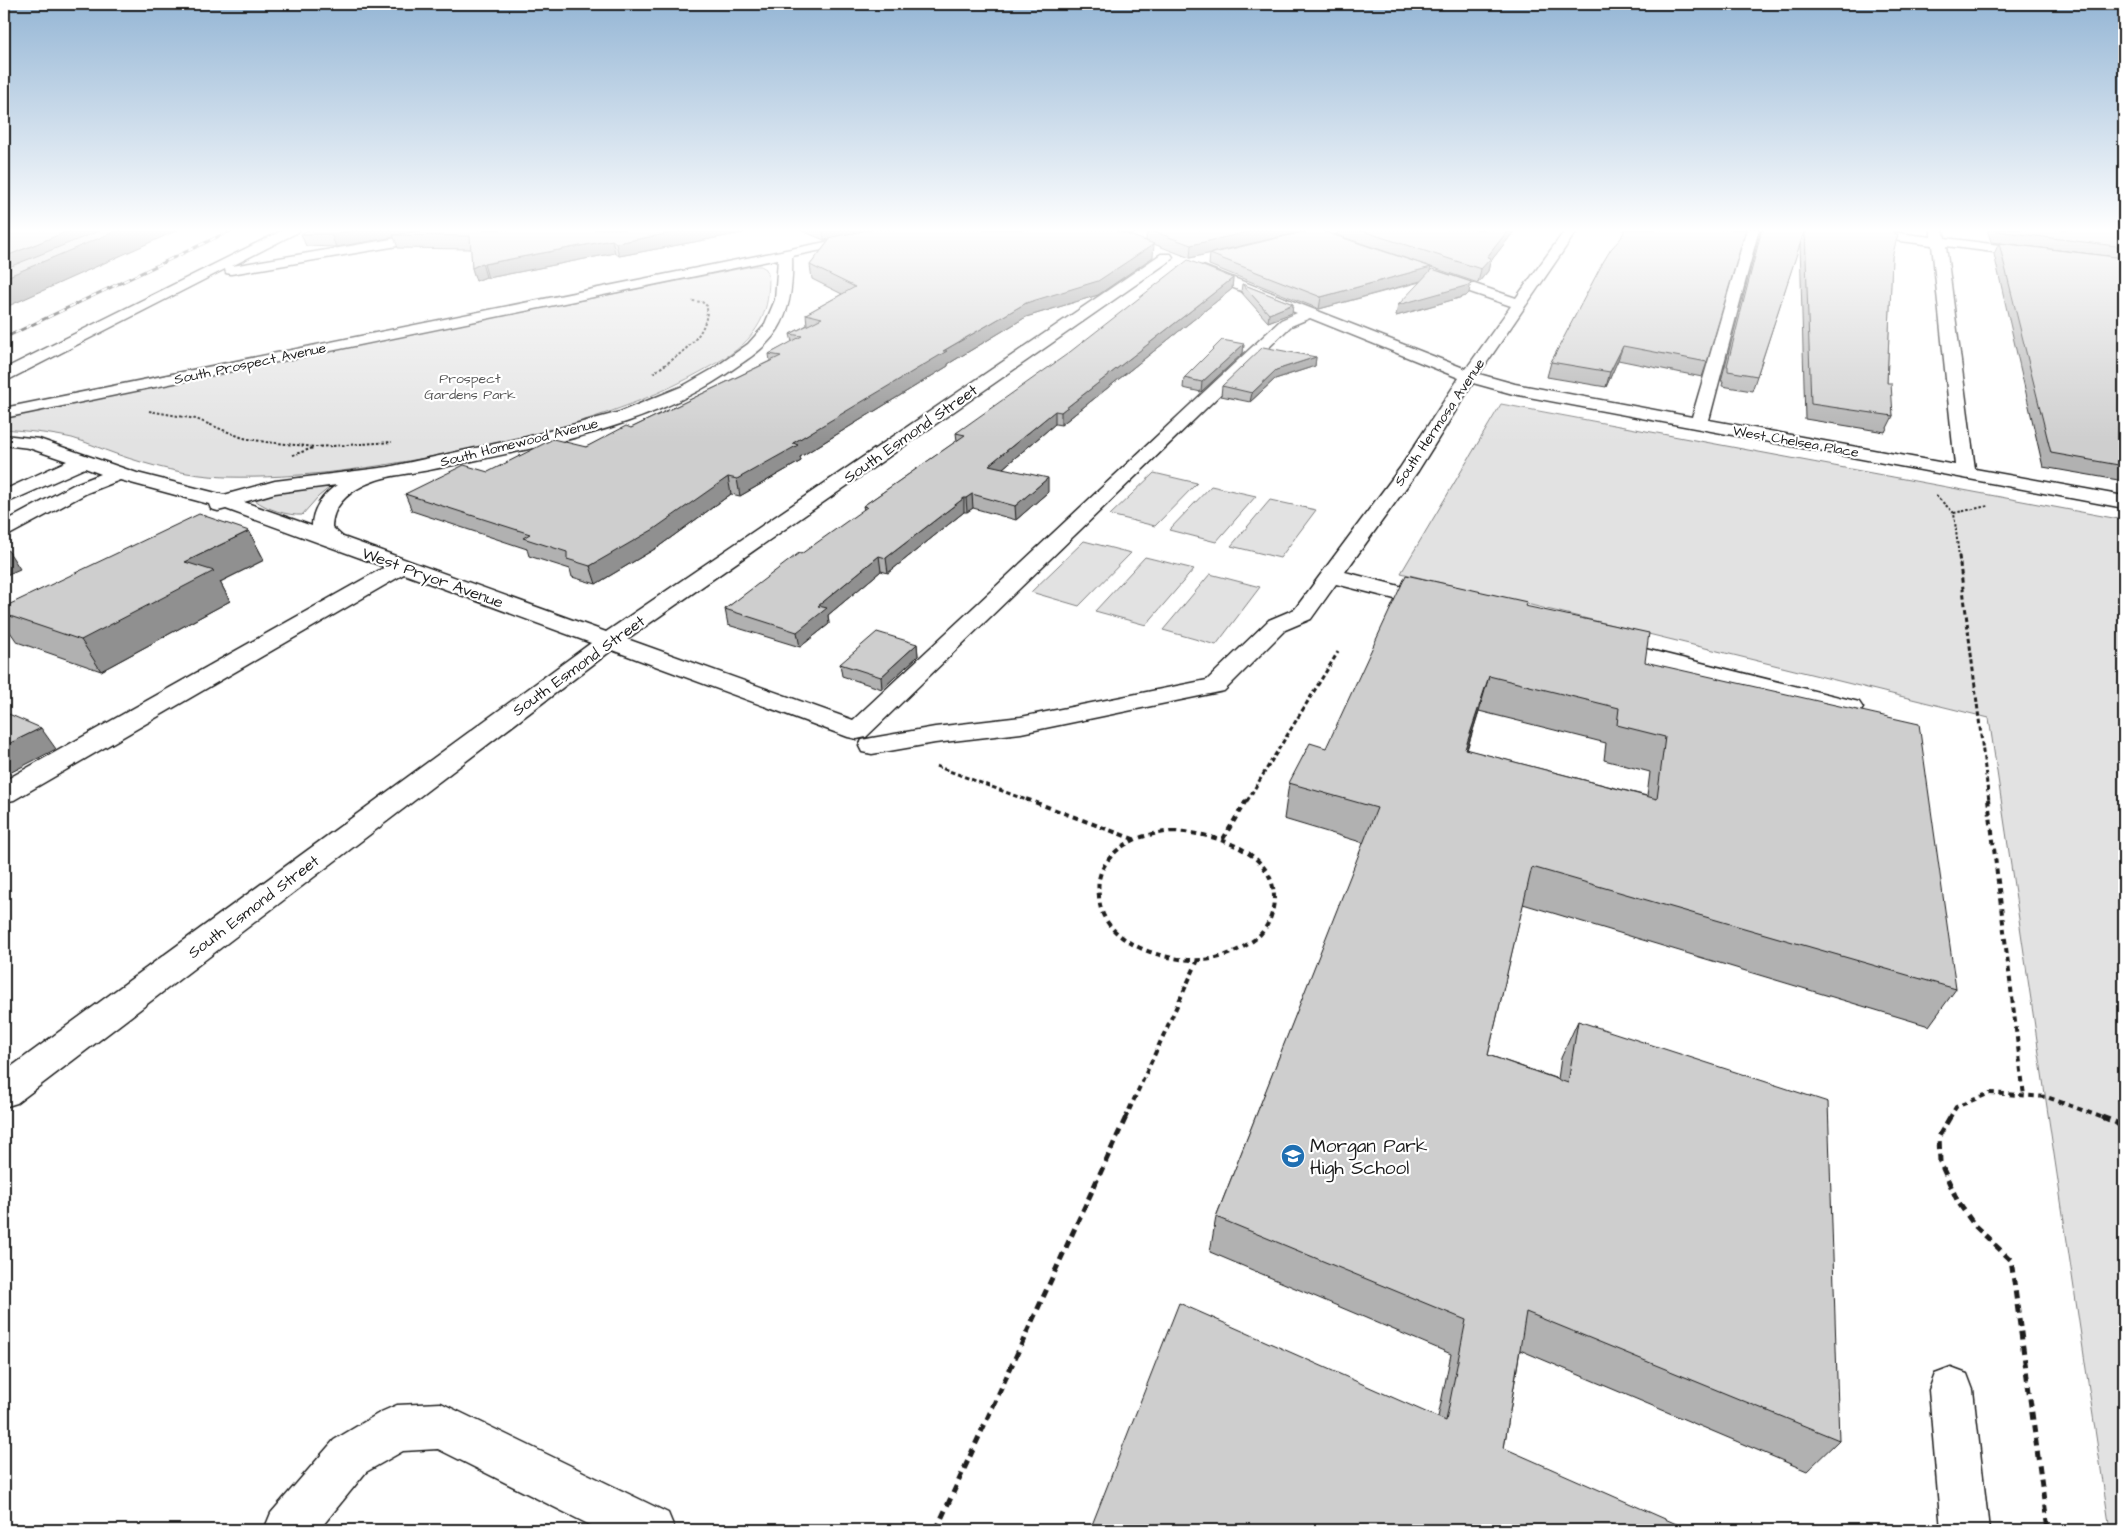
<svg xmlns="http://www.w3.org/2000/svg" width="2128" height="1534" font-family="'Architects Daughter',sans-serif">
	<rect width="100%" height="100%" fill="#fff"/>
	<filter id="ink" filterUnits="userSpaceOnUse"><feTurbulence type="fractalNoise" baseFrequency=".02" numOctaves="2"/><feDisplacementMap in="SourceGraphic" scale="10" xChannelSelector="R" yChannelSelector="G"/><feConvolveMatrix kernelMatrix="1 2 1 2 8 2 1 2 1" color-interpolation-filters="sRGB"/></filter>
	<g filter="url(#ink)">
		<!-- green -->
		<g fill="#e2e2e2" stroke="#7f7f7f">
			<path d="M 753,266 L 761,266 L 766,269 C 770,277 769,284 768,294 C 767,308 762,321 753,333 C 741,350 720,361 702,371 C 625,414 536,436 450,453 C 376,468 300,479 225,477 C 188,476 151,466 116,454 C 101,449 87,442 72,438 C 50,433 26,431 4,429 L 4,416 Z"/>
			<path d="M 1501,404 L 2124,520 L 2124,1530 L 2110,1530 L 1989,718 L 1401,573 Z"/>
			<path d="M 1154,473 L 1197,483 L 1155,526 L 1110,515 Z"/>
			<path d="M 322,486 L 330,487 L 318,497 L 302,515 C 288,516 266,509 255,500 L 264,493 Z"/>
			<path d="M 1211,486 L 1256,496 L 1216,542 L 1169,530 Z"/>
			<path d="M 1270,500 L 1316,510 L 1280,558 L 1231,546 Z"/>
			<path d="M 1084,541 L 1131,553 L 1079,606 L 1031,592 Z"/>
			<path d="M 1145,557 L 1194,569 L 1146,625 L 1095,611 Z"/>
			<path d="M 1210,574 L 1260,587 L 1216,645 L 1163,630 Z"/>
		</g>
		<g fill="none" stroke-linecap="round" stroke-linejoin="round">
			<!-- minor casing -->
			<g stroke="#1c1c1c" stroke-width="3">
				<g id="minor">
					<path d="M 285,229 L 300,229 L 298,232 L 232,266 L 433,232 L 439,236 L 433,240 L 231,274 L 226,273 L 225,269 L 10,379 L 4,380 L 4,369 Z"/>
					<path d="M 890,229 L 913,229 L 907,233 L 792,256 C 793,282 791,308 778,329 C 768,345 754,355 739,365 C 652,429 537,447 434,469 C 417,473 389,475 374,481 C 354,488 332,503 332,527 L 343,537 L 606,632 L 1161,254 L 1171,254 L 1173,257 L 1171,260 L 627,639 L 853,720 L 1281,320 L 1297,313 L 1193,272 L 1191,269 L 1193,266 L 1203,266 L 1466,369 L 1511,306 L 1429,278 L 1427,275 L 1429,272 L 1439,272 L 1516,298 L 1566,229 L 1578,229 L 1479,374 L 1515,384 L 1692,417 L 1747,229 L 1759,229 L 1709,420 L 1955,465 L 1932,245 L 1838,233 L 1832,229 L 1866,229 L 1931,237 L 1931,229 L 1943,229 L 1945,238 L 2038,250 L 2040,253 L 2038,256 L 2033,257 L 1946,246 L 1975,469 L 2124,496 L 2124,508 L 1513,394 L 1473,383 L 1418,471 L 1345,572 L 1442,597 L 1445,602 L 1442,607 L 1434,609 L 1336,584 L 1311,619 L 1285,630 L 1224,691 L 1021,733 L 935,743 L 872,754 L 862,752 L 859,746 L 862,740 L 872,738 L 935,727 L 1021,717 L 1207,680 L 1269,620 L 1295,609 L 1400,468 L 1459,378 L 1310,318 L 1291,326 L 866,737 L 857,739 L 848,737 L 612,650 L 17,1103 L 4,1107 L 4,1072 L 591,643 L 404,574 L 14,800 L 4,802 L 4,781 L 385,567 L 226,509 L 218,511 L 211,509 L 209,504 L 120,480 L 87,493 L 11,534 L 4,536 L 4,522 L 73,485 L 101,474 L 85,468 L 4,504 L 4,490 L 67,461 L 29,448 L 4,445 L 4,435 L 39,439 L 137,473 L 224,495 L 275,481 L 388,467 L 527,437 L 620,412 L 683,386 L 713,369 L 748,344 L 764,326 L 775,300 L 778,259 L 4,418 L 4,408 ZM 337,485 C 323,494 312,509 312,526 L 244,502 L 275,493 Z"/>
					<path d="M 1158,229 L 1179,229 L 1177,232 L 1125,244 L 1118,240 L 1120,237 Z"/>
					<path d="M 1323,229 L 1343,229 L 1341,232 L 1288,245 L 1281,241 L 1283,238 Z"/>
					<path d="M 1609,640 L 1859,702 L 1863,708 L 1859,714 L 1850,716 L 1600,652 L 1597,647 L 1600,642 Z"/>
					<path d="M 1951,1368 L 1967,1374 L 1973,1390 L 1989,1530 L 1941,1530 L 1929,1390 L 1935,1374 Z"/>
					<path d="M 441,1403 L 668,1513 L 675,1530 L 600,1530 L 438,1449 L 403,1451 L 366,1472 L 319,1530 L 264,1530 L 271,1513 L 334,1440 L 381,1412 L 397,1405 Z"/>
				</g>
			</g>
			<!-- path-far3 -->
			<g stroke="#1c1c1c" stroke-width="2" stroke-dasharray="2.5 2" stroke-linecap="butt">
				<path d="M 653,373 C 676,357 709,338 707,306 L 702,302 L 692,301"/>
				<path d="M 149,411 L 196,419 L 243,438 L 266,442 L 316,447 L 392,442"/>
				<path d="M 293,455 L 313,448"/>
				<path d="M 1936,496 L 1954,513 L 1959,557"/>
				<path d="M 1954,513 L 1988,506"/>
			</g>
			<!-- path-far2 -->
			<g stroke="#1c1c1c" stroke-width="3" stroke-dasharray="4.5 3" stroke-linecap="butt">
				<path d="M 1959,556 L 1989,801"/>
				<path d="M 936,766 L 1029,801"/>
				<path d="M 1247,801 L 1338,652"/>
			</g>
			<!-- path-far1 -->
			<g stroke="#1c1c1c" stroke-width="4" stroke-dasharray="5.5 4.5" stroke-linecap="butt">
				<path d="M 1026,799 L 1136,840"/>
				<path d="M 1988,799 L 2024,1096"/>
				<path d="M 1172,831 C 1214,833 1283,852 1273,908 C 1271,921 1263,935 1251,942 C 1236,952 1220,959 1202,960 C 1163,962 1100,942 1099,896 C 1098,886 1098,879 1102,870 C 1108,857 1119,847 1132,841 C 1144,835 1158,833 1172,831 Z"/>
				<path d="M 1223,839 L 1247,799"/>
				<path d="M 1125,1119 L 1198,960"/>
				<path d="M 1949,1119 L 1956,1107 L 1990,1093 L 2047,1097 L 2106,1119"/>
			</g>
			<!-- path -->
			<g stroke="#1c1c1c" stroke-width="5" stroke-dasharray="8 5.5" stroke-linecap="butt">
				<path d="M 1950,1117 L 1939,1136 L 1940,1162 L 1958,1202 L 1975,1226 L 2011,1260 L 2048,1530"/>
				<path d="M 2102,1117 L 2115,1122 L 2124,1129"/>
				<path d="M 936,1530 L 1126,1117"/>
			</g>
			<!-- minor -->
			<use href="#minor" fill="#fff" fill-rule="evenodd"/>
			<!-- rail casing -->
			<g stroke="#1c1c1c" stroke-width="3">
				<path id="rail" d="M 4,338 L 234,229"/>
			</g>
			<!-- rail -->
			<use href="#rail" stroke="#fff" stroke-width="2" stroke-dasharray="6" stroke-linecap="butt"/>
		</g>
		<!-- wall -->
		<g fill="#b1b1b1" stroke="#1c1c1c" fill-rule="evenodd">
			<path d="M 763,229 L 619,256 L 615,253 L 488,278 L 486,277 L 476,281 L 472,268 L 471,249 L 398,248 L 394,237 L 336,247 L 306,246 L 301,234 Z"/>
			<path d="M 798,229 L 1313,229 L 1190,258 L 1146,241 L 1147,230 L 1127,234 L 1153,257 L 1098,295 L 1026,317 L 948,364 L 948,366 L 800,457 L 801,461 L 740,496 L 731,494 L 658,547 L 596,584 L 572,577 L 570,569 L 529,556 L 527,549 L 412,511 L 405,494 L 586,447 L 631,428 L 770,361 L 769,354 L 792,342 L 790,334 L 807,325 L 806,314 L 842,294 L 812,279 L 810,265 L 830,239 L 824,240 Z"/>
			<path d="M 1338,229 L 1516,229 L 1490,262 L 1488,271 L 1478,283 L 1337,235 Z"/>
			<path d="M 1760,229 L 1893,229 L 1887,383 L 1893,416 L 1885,432 L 1805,419 L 1800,243 L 1757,376 L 1752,391 L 1722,386 L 1723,381 L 1721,381 L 1761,229 Z"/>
			<path d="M 1987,229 L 2124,229 L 2124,258 L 1991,242 Z"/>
			<path d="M 1621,238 L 1707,362 L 1702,377 L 1618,360 L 1606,387 L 1547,377 L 1551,362 Z"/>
			<path d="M 1999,243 L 2124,258 L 2124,481 L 2043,467 L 1994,254 Z"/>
			<path d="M 1210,254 L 1430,272 L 1469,293 L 1466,296 L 1396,316 L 1420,282 L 1319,309 L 1209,265 Z"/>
			<path d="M 1233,278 L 1232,289 L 1061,425 L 1055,424 L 1003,468 L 1048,492 L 1016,520 L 973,508 L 967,512 L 964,512 L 888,573 L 881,571 L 828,615 L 829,624 L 800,647 L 728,625 L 725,609 L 864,510 L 863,506 L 957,441 L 956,433 Z"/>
			<path d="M 1242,284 L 1293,304 L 1292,313 L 1268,322 L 1241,292 Z"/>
			<path d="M 1244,344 L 1243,353 L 1201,392 L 1183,388 L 1184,378 Z"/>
			<path d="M 1316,357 L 1315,366 L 1275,379 L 1250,402 L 1221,396 L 1222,386 Z"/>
			<path d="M 249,531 L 264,560 L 220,582 L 230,601 L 101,671 L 17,642 L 4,623 L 4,607 Z"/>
			<path d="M 1525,606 L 1645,662 L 1956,989 L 1929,1026 L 1523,904 L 1488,1055 L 1558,1079 L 1561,1058 L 1578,1021 L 1839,1440 L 1807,1471 L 1520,1350 L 1504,1448 L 1090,1530 L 1438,1417 L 1451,1354 L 1210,1252 L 1216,1217 L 1364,843 L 1284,819 L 1289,783 L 1326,748 ZM 1479,711 L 1606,743 L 1604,760 L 1650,772 L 1647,796 L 1467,750 Z"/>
			<path d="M 917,644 L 918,656 L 882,689 L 842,676 L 840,664 Z"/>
		</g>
		<!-- shaded-wall -->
		<g fill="#909090" stroke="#1c1c1c">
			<path d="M 73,229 L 180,229 L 4,308 L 4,257 Z"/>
			<path d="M 366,229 L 447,229 L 393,235 L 394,237 L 336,247 L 331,234 Z"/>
			<path d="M 694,229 L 763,229 L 619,256 L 616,243 Z"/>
			<path d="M 823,229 L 883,229 L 824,240 Z"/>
			<path d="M 1127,229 L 1151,229 L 1147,229 L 1147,230 L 1127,234 Z"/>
			<path d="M 1261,229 L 1313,229 L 1190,258 L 1191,245 Z"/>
			<path d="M 1509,229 L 1516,229 L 1490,262 L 1488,271 L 1478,283 L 1481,269 L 1487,257 Z"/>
			<path d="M 612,240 L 615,253 L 488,278 L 484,264 Z"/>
			<path d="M 1154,244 L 1153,257 L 1098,295 L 1026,317 L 948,364 L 948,366 L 800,457 L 801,461 L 740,496 L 737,479 L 793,443 L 943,351 L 1026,303 Z"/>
			<path d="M 482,263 L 486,277 L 476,281 L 472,268 Z"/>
			<path d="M 1431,267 L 1428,279 L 1319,309 L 1321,297 Z"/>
			<path d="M 1233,278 L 1232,289 L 1061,425 L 1061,412 Z"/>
			<path d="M 1471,282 L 1469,293 L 1466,296 L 1396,316 L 1398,305 Z"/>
			<path d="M 1293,304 L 1292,313 L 1268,322 L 1269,314 Z"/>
			<path d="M 1244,344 L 1243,353 L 1201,392 L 1202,382 Z"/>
			<path d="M 1623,346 L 1618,360 L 1606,387 L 1610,372 Z"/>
			<path d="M 1316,357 L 1315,366 L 1275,379 L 1250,402 L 1252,393 L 1276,370 Z"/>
			<path d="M 1055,411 L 1055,424 L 990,479 L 989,465 Z"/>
			<path d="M 728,477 L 731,494 L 658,547 L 596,584 L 590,566 Z"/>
			<path d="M 1048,478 L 1048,492 L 1016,520 L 1015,506 Z"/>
			<path d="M 972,494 L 973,508 L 967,512 L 966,498 Z"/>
			<path d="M 964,498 L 964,512 L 888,573 L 886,558 Z"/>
			<path d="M 249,531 L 264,560 L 220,582 L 230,601 L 101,671 L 81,640 L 185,562 Z"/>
			<path d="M 4,544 L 20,569 L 4,576 Z"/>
			<path d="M 879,556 L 881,571 L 828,615 L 829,624 L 800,647 L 797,632 L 818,606 Z"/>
			<path d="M 917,644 L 918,656 L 882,689 L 881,677 Z"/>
			<path d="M 1489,676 L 1479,711 L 1455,785 L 1465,749 Z"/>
			<path d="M 41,728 L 56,749 L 4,776 L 4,746 Z"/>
		</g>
		<!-- building -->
		<g fill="#cecece" stroke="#1c1c1c" fill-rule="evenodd">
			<path d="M 4,229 L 73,229 L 4,257 Z"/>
			<path d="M 104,229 L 121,229 L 4,278 L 4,269 Z"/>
			<path d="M 310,229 L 366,229 L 331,234 L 301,234 Z"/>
			<path d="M 434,229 L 694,229 L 616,243 L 612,240 L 484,264 L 482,263 L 472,268 L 470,236 L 393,235 Z"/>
			<path d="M 874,229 L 1113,229 L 1154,244 L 1098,281 L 1026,303 L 943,351 L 947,351 L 793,443 L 798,445 L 737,479 L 728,477 L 654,529 L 590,566 L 567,559 L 567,552 L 523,538 L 530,534 L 405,494 L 464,465 L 488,472 L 553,439 L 586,447 L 626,426 L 631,428 L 781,356 L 769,354 L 802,336 L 790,334 L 822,318 L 806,314 L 855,287 L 810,265 L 832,237 Z"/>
			<path d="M 1147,229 L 1261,229 L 1191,245 Z"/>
			<path d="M 1316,229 L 1431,267 L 1321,297 L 1210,254 Z"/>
			<path d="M 1356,229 L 1509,229 L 1487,257 L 1491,258 L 1481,269 Z"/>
			<path d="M 1625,229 L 1746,229 L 1707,362 L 1623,346 L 1610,372 L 1551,362 L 1602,264 L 1611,249 L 1621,238 Z"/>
			<path d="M 1762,229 L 1893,229 L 1893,233 L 1898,234 L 1892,257 L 1887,383 L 1891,383 L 1893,416 L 1811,404 L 1805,229 L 1757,376 L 1728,371 L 1728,366 L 1727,366 Z"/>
			<path d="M 1995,229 L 2124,229 L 2124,247 L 1996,231 Z"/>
			<path d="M 1999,243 L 2124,258 L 2124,466 L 2051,453 Z"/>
			<path d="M 1188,260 L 1233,278 L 1061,412 L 1055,411 L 989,465 L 1048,478 L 1015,506 L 972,494 L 966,498 L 964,498 L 886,558 L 879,556 L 818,606 L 827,608 L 797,632 L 725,609 L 799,553 L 801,554 L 867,507 L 863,506 L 965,435 L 956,433 L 1066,355 Z"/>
			<path d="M 1432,269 L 1471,282 L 1469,285 L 1398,305 Z"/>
			<path d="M 1242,284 L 1293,304 L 1269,314 Z"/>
			<path d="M 1222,340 L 1244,344 L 1202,382 L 1184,378 Z"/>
			<path d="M 1263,347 L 1316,357 L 1276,370 L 1252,393 L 1222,386 Z"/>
			<path d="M 199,514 L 249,531 L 185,562 L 214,571 L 81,640 L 4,614 L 4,607 Z"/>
			<path d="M 1406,575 L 1527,602 L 1525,606 L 1649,633 L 1645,662 L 1919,724 L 1956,989 L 1532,867 L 1488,1055 L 1568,1083 L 1578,1021 L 1828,1102 L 1839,1440 L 1526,1312 L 1504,1448 L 1690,1530 L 1090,1530 L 1179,1303 L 1446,1421 L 1466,1320 L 1216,1217 L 1377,808 L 1289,783 L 1310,743 L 1326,748 ZM 1489,676 L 1619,708 L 1617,725 L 1665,737 L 1657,799 L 1465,749 Z"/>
			<path d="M 877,632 L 917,644 L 881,677 L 840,664 Z"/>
			<path d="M 4,712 L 41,728 L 4,746 Z"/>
		</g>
	</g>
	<!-- sky -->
	<linearGradient id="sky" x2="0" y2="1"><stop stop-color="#95b6d5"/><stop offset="0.52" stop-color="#fff"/><stop offset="1" stop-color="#fff" stop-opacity="0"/></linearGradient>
	<rect width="2128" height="443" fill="url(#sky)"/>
	<!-- icons -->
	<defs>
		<g id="school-disc" transform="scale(1.25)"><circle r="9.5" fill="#1f6fb2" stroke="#fff"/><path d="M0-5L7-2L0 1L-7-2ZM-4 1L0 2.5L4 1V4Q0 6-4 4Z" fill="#fff"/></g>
	</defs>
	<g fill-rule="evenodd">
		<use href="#school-disc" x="1293" y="1156"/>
	</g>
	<g text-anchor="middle" stroke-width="4.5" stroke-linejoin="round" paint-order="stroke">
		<!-- far-street labels -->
		<g font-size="14" fill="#1c1c1c" stroke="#fff">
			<text transform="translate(250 363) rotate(-12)" y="5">South Prospect Avenue</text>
			<text transform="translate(1439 422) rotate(-56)" y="5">South Hermosa Avenue</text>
			<text transform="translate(1796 441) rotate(10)" y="5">West Chelsea Place</text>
			<text transform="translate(519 442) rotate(-14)" y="5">South Homewood Avenue</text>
		</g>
		<!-- far-park labels -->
		<g font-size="14" fill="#575757" stroke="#fff">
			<text x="470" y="383">Prospect<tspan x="470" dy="16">Gardens Park</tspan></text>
		</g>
		<!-- street labels -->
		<g font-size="16" fill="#1c1c1c" stroke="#fff">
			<text transform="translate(910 433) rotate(-35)" y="6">South Esmond Street</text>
			<text transform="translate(433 577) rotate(20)" y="6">West Pryor Avenue</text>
			<text transform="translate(578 665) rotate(-36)" y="6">South Esmond Street</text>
			<text transform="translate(253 906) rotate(-37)" y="6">South Esmond Street</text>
		</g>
		<!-- near-poi labels -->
		<g font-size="19" fill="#1c1c1c" stroke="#fff" text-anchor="start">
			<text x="1310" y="1152">Morgan Park<tspan x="1310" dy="22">High School</tspan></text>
		</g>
	</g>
	<!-- margin -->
	<rect width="2128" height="1534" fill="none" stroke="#fff" stroke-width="20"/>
	<rect x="10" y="10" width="2108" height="1514" fill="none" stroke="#1c1c1c" stroke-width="2" filter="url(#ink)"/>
</svg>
